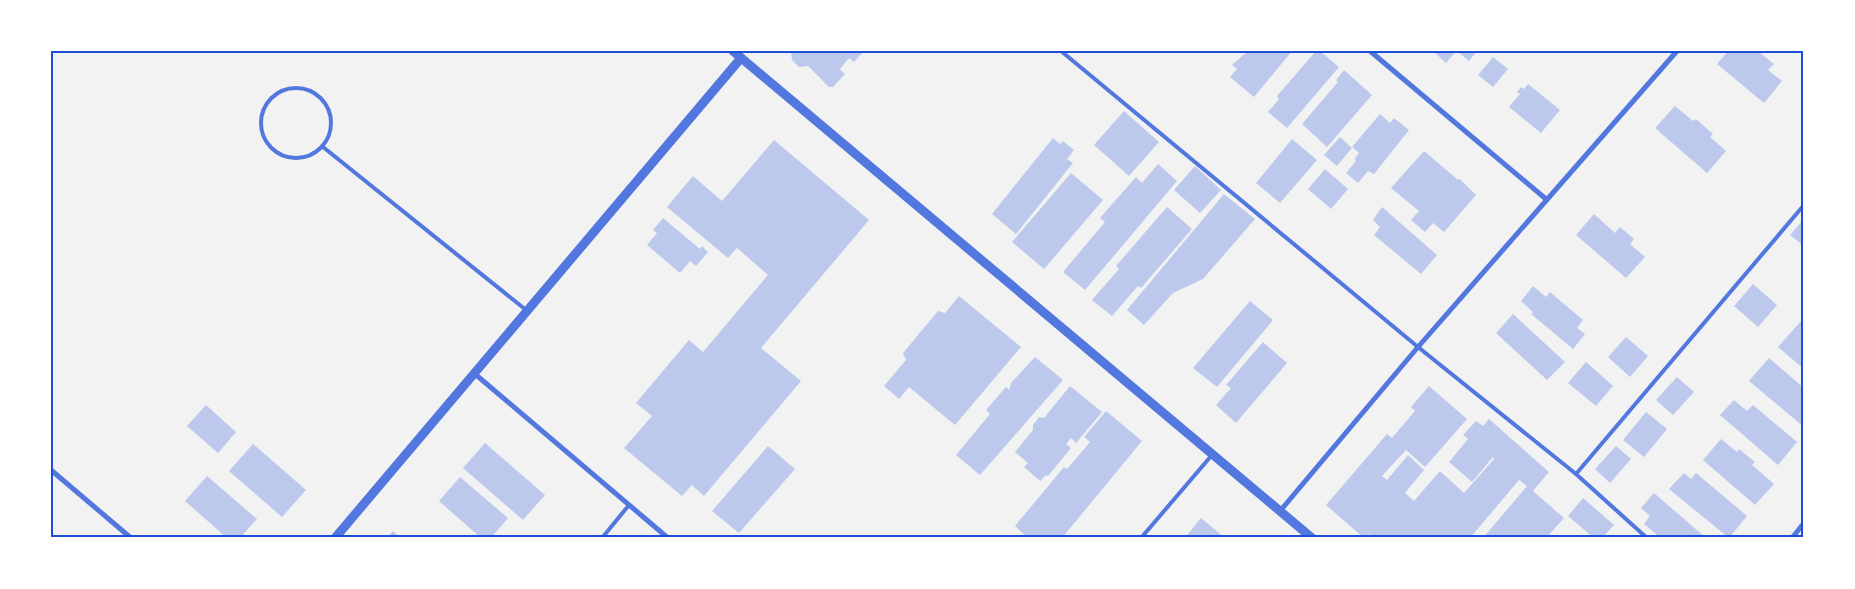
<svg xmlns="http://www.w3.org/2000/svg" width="1855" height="589" font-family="Commissioner,sans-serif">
	<rect width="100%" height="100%" fill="#f2f2f2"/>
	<!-- building -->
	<g fill="#bdc9ec">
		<path d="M 791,51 L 864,51 L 854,62 L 849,58 L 840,69 L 845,74 L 833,87 L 829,87 L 808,66 L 799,67 L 792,60 Z"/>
		<path d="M 1248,51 L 1292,51 L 1254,97 L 1230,77 L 1237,69 L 1232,65 Z"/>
		<path d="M 1316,51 L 1320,51 L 1339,67 L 1287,128 L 1268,112 L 1279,99 L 1277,96 Z"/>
		<path d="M 1433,51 L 1456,51 L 1446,63 Z"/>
		<path d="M 1457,51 L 1477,51 L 1469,61 Z"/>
		<path d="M 1728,51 L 1758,51 L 1774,64 L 1768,70 L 1782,81 L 1764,103 L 1717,64 Z"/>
		<path d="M 1493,57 L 1508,69 L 1493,87 L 1478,75 Z"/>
		<path d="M 1344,70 L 1372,95 L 1327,147 L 1302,124 L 1338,82 L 1336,80 Z"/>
		<path d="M 1528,84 L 1560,110 L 1541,133 L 1509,107 L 1520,94 L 1517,92 L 1521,87 L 1524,89 Z"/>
		<path d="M 1675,106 L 1693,121 L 1696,119 L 1713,134 L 1710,137 L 1726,151 L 1707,173 L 1655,128 Z"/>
		<path d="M 1124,111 L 1159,142 L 1129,176 L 1094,145 Z"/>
		<path d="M 1380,114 L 1390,123 L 1394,118 L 1409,130 L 1374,174 L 1368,171 L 1358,183 L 1346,173 L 1356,161 L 1355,158 L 1359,153 L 1352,147 Z"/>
		<path d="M 1340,137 L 1352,148 L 1337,166 L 1324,155 Z"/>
		<path d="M 1053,138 L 1060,144 L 1063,141 L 1074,150 L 1067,159 L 1073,163 L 1016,234 L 992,214 Z"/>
		<path d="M 1292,139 L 1317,160 L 1280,203 L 1256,183 Z"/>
		<path d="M 774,140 L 869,220 L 761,348 L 801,381 L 704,496 L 692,485 L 682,496 L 624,448 L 652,416 L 636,403 L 689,340 L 703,352 L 768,275 L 737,248 L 728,258 L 667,207 L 693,176 L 722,201 Z"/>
		<path d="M 1424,151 L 1458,180 L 1459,178 L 1476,195 L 1444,232 L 1433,223 L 1425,232 L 1411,220 L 1419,211 L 1391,188 Z"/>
		<path d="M 1158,164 L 1177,181 L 1085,290 L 1063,272 L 1105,222 L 1100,218 L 1136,177 L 1142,183 Z"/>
		<path d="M 1195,166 L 1221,190 L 1200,213 L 1174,190 Z"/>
		<path d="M 1325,169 L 1348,189 L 1331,209 L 1308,189 Z"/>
		<path d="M 1071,173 L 1103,200 L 1044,269 L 1012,242 Z"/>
		<path d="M 1224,194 L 1255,219 L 1203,279 L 1173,293 L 1144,325 L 1127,310 Z"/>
		<path d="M 1167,207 L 1192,229 L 1141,288 L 1138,286 L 1112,316 L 1092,300 L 1119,269 L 1116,266 Z"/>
		<path d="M 1382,207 L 1437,255 L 1421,274 L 1374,235 L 1380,227 L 1373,220 Z"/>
		<path d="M 1594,214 L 1615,233 L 1620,227 L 1634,239 L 1630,244 L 1645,257 L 1626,278 L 1576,235 Z"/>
		<path d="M 663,218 L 700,249 L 702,246 L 708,252 L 696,266 L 690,261 L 680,273 L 647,245 L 657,233 L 653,230 Z"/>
		<path d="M 1804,219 L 1804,246 L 1790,235 Z"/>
		<path d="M 1753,284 L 1777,305 L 1758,327 L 1734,306 Z"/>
		<path d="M 1533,286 L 1546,297 L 1550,292 L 1583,320 L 1577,328 L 1585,334 L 1573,349 L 1531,314 L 1533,312 L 1521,301 Z"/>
		<path d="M 959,296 L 1021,347 L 955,425 L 909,387 L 899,399 L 884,386 L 906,360 L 903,353 L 938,311 L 945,313 Z"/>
		<path d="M 1250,301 L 1273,320 L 1217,387 L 1193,368 Z"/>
		<path d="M 1513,314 L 1565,362 L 1547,380 L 1496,333 Z"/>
		<path d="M 1801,321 L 1804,323 L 1804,369 L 1778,347 Z"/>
		<path d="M 1626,337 L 1648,356 L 1630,377 L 1608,357 Z"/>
		<path d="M 1263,342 L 1287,363 L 1236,423 L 1216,405 L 1231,388 L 1226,385 Z"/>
		<path d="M 1035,357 L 1063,380 L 980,475 L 956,455 L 990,414 L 986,410 L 1006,387 L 1009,390 L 1011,383 Z"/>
		<path d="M 1769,358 L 1804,388 L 1804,427 L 1749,381 Z"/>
		<path d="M 1586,362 L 1613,386 L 1596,406 L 1568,383 Z"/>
		<path d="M 1677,377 L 1694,392 L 1673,415 L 1656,400 Z"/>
		<path d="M 1070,386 L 1102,412 L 1076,443 L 1071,438 L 1066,444 L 1071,448 L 1048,476 L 1046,475 L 1040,481 L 1024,467 L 1028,463 L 1015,452 L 1033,430 L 1033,425 L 1039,417 L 1044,418 Z"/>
		<path d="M 1429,386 L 1467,419 L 1425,467 L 1406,450 L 1382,476 L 1387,480 L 1408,455 L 1424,470 L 1405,493 L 1414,501 L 1440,471 L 1464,493 L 1494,459 L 1493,457 L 1472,482 L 1449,462 L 1468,439 L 1463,435 L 1476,421 L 1483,426 L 1489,419 L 1549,472 L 1533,491 L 1564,518 L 1546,538 L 1483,538 L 1527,486 L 1519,480 L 1470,538 L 1374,538 L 1370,534 L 1364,538 L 1326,505 L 1387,434 L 1392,438 L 1415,411 L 1411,407 Z"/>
		<path d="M 1734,400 L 1747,411 L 1753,405 L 1797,442 L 1778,465 L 1720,415 Z"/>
		<path d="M 206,405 L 236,432 L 218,453 L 187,426 Z"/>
		<path d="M 1106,411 L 1142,441 L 1062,538 L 1028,538 L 1015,526 L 1064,467 L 1067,469 L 1090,442 L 1084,437 Z"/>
		<path d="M 1646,412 L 1667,429 L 1644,457 L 1623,440 Z"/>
		<path d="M 1721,439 L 1737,452 L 1739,449 L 1755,462 L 1752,465 L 1774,484 L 1755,505 L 1703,460 Z"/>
		<path d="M 485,443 L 545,495 L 523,520 L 463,468 Z"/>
		<path d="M 253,444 L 306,490 L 282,517 L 229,471 Z"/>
		<path d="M 768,446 L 795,469 L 739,533 L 712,511 Z"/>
		<path d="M 1616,446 L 1631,459 L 1610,483 L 1595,469 Z"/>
		<path d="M 1684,473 L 1691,479 L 1696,473 L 1747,516 L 1729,538 L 1669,489 Z"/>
		<path d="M 207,476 L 257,519 L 240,538 L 227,538 L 185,501 Z"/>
		<path d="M 460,477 L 508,518 L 491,538 L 481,538 L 439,501 Z"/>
		<path d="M 1654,493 L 1706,538 L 1661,538 L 1644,524 L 1650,516 L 1641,508 Z"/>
		<path d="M 1583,498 L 1614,525 L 1602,538 L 1594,538 L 1568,516 Z"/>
		<path d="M 1201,518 L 1225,538 L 1185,538 Z"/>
		<path d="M 393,531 L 401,538 L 387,538 Z"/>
	</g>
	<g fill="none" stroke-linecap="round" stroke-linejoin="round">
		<!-- service -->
		<g stroke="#5277de" stroke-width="4">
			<path d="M 1061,51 L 1418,347 L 1576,474 L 1647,538"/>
			<circle cx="296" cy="123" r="35"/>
			<path d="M 323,147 L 526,310"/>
			<path d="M 1576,474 L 1804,205"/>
			<path d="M 602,538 L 629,505"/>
			<path d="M 1141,538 L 1212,455"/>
		</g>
		<!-- minor -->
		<g stroke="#5277de" stroke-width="5">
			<path d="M 1370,51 L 1546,199"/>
			<path d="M 475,374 L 668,538"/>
			<path d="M 51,470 L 131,538"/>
			<path d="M 1280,511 L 1418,347 L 1677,51"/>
			<path d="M 1792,538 L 1804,523"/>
		</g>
		<!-- tertiary -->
		<g stroke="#5277de" stroke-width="9">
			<path d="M 733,51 L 1312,538"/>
			<path d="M 335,538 L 741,58"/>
		</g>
	</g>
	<!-- border -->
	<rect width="1855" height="589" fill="none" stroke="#ffffff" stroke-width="105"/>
	<rect x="52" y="52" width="1750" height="484" fill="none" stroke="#1d4ed8" stroke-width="2"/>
</svg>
